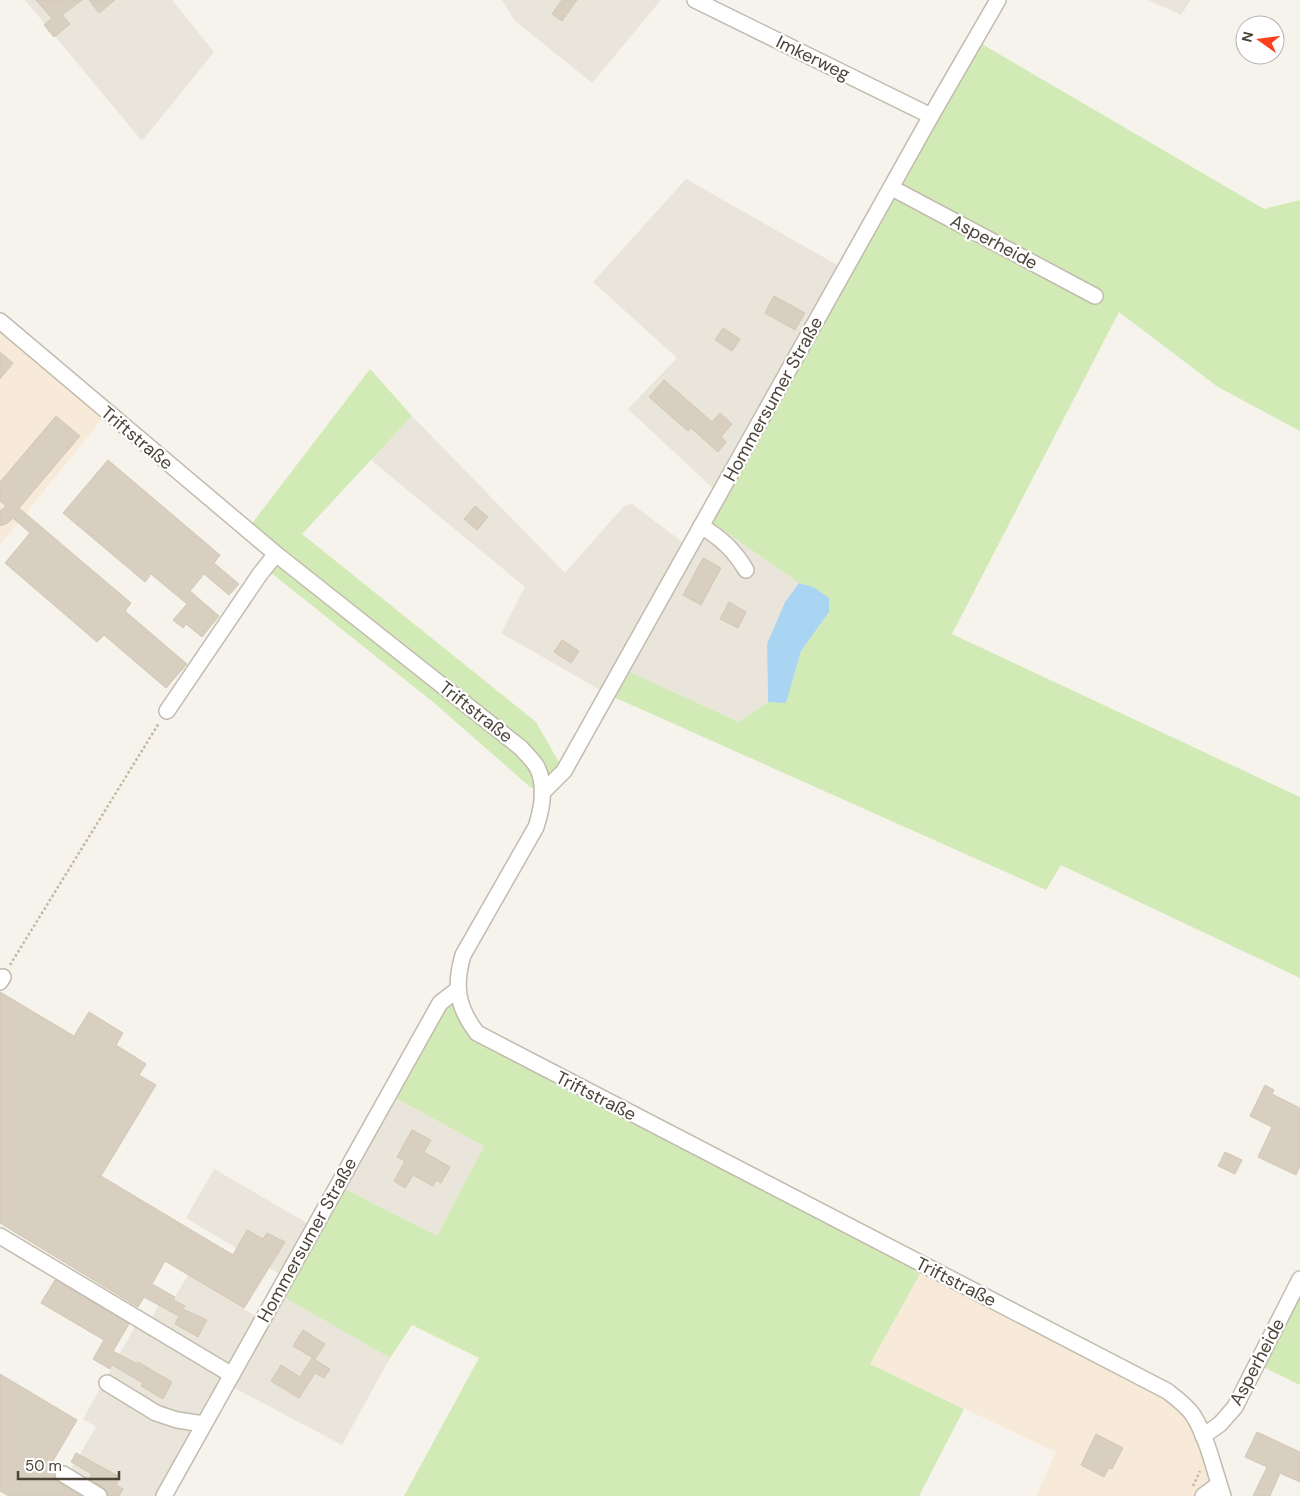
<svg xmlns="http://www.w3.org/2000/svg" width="1300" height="1496" font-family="'DM Sans',sans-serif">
	<rect width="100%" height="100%" fill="#f6f3ec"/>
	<!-- residential -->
	<g fill="#eae5da">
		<path d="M 25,0 L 172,0 L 214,52 L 142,141 Z"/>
		<path d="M 502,0 L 661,0 L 592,83 L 514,20 Z"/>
		<path d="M 1148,0 L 1191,0 L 1181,15 Z"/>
		<path d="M 686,179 L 846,270 L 719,494 L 628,409 L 677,358 L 593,282 Z"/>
		<path d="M 412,416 L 565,573 L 624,506 L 632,504 L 689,547 L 706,518 L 799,583 L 785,602 L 767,644 L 768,702 L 739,722 L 622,669 L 607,694 L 501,633 L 525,587 L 371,460 Z"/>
		<path d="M 388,1094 L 484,1146 L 437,1236 L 337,1185 Z"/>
		<path d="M 214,1169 L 314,1227 L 286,1278 L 186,1218 Z"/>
		<path d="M 188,1275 L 262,1320 L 277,1293 L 390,1358 L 342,1445 L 227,1384 L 164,1496 L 89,1496 L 64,1481 L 96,1427 L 83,1419 L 137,1323 L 146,1328 L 159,1305 L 167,1310 Z"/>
	</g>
	<!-- commercial -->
	<g fill="#f7ead8">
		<path d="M 0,320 L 107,413 L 0,545 Z"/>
		<path d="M 925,1265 L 1181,1401 L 1219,1484 L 1203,1496 L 1036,1496 L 1056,1452 L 870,1364 Z"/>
	</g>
	<!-- green -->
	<g fill="#d2eab5">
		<path d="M 975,40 L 1264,209 L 1300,200 L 1300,431 L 1218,387 L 1119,312 L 952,634 L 1300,797 L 1300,978 L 1061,865 L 1046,890 L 607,694 L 621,668 L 739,722 L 768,702 L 786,702 L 801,651 L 829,612 L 813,587 L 799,583 L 706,518 Z"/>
		<path d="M 370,369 L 412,416 L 302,534 L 536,722 L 564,771 L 542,793 L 530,787 L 433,702 L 265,568 L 276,554 L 247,530 Z"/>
		<path d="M 457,990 L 468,1022 L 925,1265 L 870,1364 L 964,1409 L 919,1496 L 404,1496 L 479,1358 L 412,1325 L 390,1358 L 277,1293 L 337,1185 L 437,1236 L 484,1146 L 388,1094 Z"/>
		<path d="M 1300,1279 L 1300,1385 L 1257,1364 Z"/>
	</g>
	<!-- water -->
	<path fill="#a9d4f2" d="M 799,583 L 813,587 L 829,598 L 829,612 L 801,651 L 786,703 L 768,702 L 767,644 L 785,602 Z"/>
	<!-- building -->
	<g fill="#d8cfc1" stroke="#d3c7b4">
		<path d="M 36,0 L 82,0 L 62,15 L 70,24 L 54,37 L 44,25 L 52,18 Z"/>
		<path d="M 89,0 L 115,0 L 99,13 Z"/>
		<path d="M 562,0 L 577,0 L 562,21 L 552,14 Z"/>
		<path d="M 774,296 L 805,313 L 795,330 L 765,313 Z"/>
		<path d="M 723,328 L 740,339 L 732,351 L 715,340 Z"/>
		<path d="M 0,352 L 13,363 L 0,379 Z"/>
		<path d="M 664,380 L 712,422 L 720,413 L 732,424 L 721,437 L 726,442 L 718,452 L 691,428 L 688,431 L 649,397 Z"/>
		<path d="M 56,416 L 80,436 L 19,508 L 131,603 L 125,611 L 187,664 L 166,688 L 104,635 L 97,642 L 5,563 L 30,533 L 13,518 L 8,523 L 0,526 L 0,511 L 6,506 L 0,501 L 0,482 Z"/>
		<path d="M 108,460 L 220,555 L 214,563 L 239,584 L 229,595 L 204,574 L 190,591 L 219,616 L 202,637 L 186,624 L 183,628 L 173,620 L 187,604 L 151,574 L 145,582 L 63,513 Z"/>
		<path d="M 475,506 L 488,517 L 477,530 L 464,519 Z"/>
		<path d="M 703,558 L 721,568 L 701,605 L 683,595 Z"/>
		<path d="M 729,602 L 746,612 L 738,628 L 720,619 Z"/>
		<path d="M 562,640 L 579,651 L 571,663 L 554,652 Z"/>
		<path d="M 0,992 L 74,1036 L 89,1012 L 123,1033 L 116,1045 L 146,1064 L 139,1075 L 156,1085 L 101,1176 L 233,1255 L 247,1230 L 263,1239 L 267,1233 L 285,1242 L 244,1308 L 165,1261 L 152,1284 L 175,1297 L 173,1300 L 185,1306 L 183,1309 L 207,1320 L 198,1337 L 175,1324 L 179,1316 L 144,1297 L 138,1307 L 0,1223 Z"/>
		<path d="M 1265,1085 L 1274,1090 L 1272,1094 L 1300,1108 L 1300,1166 L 1296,1175 L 1258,1157 L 1272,1127 L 1250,1116 Z"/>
		<path d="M 412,1130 L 431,1140 L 424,1152 L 450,1167 L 441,1183 L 436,1180 L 433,1186 L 413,1175 L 405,1188 L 394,1181 L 405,1161 L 397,1157 Z"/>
		<path d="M 1225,1152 L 1242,1160 L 1235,1174 L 1218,1166 Z"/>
		<path d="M 55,1280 L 129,1324 L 113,1351 L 137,1364 L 138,1362 L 172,1382 L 163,1399 L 141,1386 L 143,1383 L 112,1365 L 110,1369 L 93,1359 L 104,1340 L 41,1303 Z"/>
		<path d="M 303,1330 L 325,1344 L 315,1359 L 293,1346 Z"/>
		<path d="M 312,1358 L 330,1369 L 324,1378 L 315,1373 L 299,1398 L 271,1381 L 281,1365 L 300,1377 Z"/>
		<path d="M 0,1374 L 77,1420 L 47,1471 L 54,1475 L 58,1482 L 81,1496 L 9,1496 L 0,1491 Z"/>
		<path d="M 1257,1432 L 1300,1452 L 1300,1482 L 1280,1473 L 1270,1496 L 1253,1496 L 1267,1467 L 1245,1457 Z"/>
		<path d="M 1096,1434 L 1123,1448 L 1112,1469 L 1109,1468 L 1104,1477 L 1081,1465 Z"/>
		<path d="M 76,1453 L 120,1477 L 116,1485 L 123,1489 L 119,1496 L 108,1496 L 104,1488 L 89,1479 L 92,1474 L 71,1462 Z"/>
	</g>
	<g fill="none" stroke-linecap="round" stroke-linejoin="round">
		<!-- minor casing -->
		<g stroke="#c2bbae" stroke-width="18">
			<g id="minor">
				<path d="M 695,0 L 931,116"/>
				<path d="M 892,188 L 1095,296"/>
				<path d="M 0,321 L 276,554 L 521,748 C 526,754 533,760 537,767 C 546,785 542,809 536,827 L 463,955 C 454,986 457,1007 477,1033 L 1167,1391 C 1176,1398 1186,1405 1193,1415 C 1208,1439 1214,1470 1223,1496"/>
				<path d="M 701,526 C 721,538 734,550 746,570"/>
				<path d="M 167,711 L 260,574 L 276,554"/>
				<path d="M 542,793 L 564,771 L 931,116 L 998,0"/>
				<path d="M 0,982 L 3,977"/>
				<path d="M 0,1236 L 232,1375"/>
				<path d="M 107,1383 L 156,1413 L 177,1420 L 204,1424"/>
				<path d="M 1203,1436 L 1220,1424 L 1235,1407 L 1300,1279"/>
				<path d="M 63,1474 L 99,1496"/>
				<path d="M 164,1496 L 440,1003 L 457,990"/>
				<path d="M 1203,1496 L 1219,1484"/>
			</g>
		</g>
		<!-- path -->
		<g stroke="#c4b79f" stroke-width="2.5" stroke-dasharray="2.5 2.5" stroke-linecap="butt">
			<path d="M 10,965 L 159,723"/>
			<path d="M 1193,1486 L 1200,1471"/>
		</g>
		<!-- minor -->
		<use href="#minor" stroke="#fff" stroke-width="15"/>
	</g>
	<g text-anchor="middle" stroke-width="4.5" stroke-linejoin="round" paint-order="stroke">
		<!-- street labels -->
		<g font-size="18" fill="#4b4439" stroke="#fff">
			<text transform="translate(813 58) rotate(26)" y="6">Imkerweg</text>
			<text transform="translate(994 242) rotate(28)" y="6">Asperheide</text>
			<text transform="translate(773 399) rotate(-61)" y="6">Hommersumer Straße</text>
			<text transform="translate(137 438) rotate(40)" y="6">Triftstraße</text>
			<text transform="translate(476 712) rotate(38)" y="6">Triftstraße</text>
			<text transform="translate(596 1096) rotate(27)" y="6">Triftstraße</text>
			<text transform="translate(307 1240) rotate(-61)" y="6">Hommersumer Straße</text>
			<text transform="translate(956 1282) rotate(27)" y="6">Triftstraße</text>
			<text transform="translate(1257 1362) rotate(-62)" y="6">Asperheide</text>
		</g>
	</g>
	<!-- north arrow -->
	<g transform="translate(1260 40) rotate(284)"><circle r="24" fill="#ffffff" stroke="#b7b4b0"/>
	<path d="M0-4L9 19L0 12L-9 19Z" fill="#fc3f1d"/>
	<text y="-8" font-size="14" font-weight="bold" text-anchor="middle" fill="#4b4439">N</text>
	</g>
	<!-- scale -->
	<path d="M18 1471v8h101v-8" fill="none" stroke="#4b4439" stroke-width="2.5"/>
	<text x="25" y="1471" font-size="15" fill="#4b4439" stroke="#ffffff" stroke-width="4" paint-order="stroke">50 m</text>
</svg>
